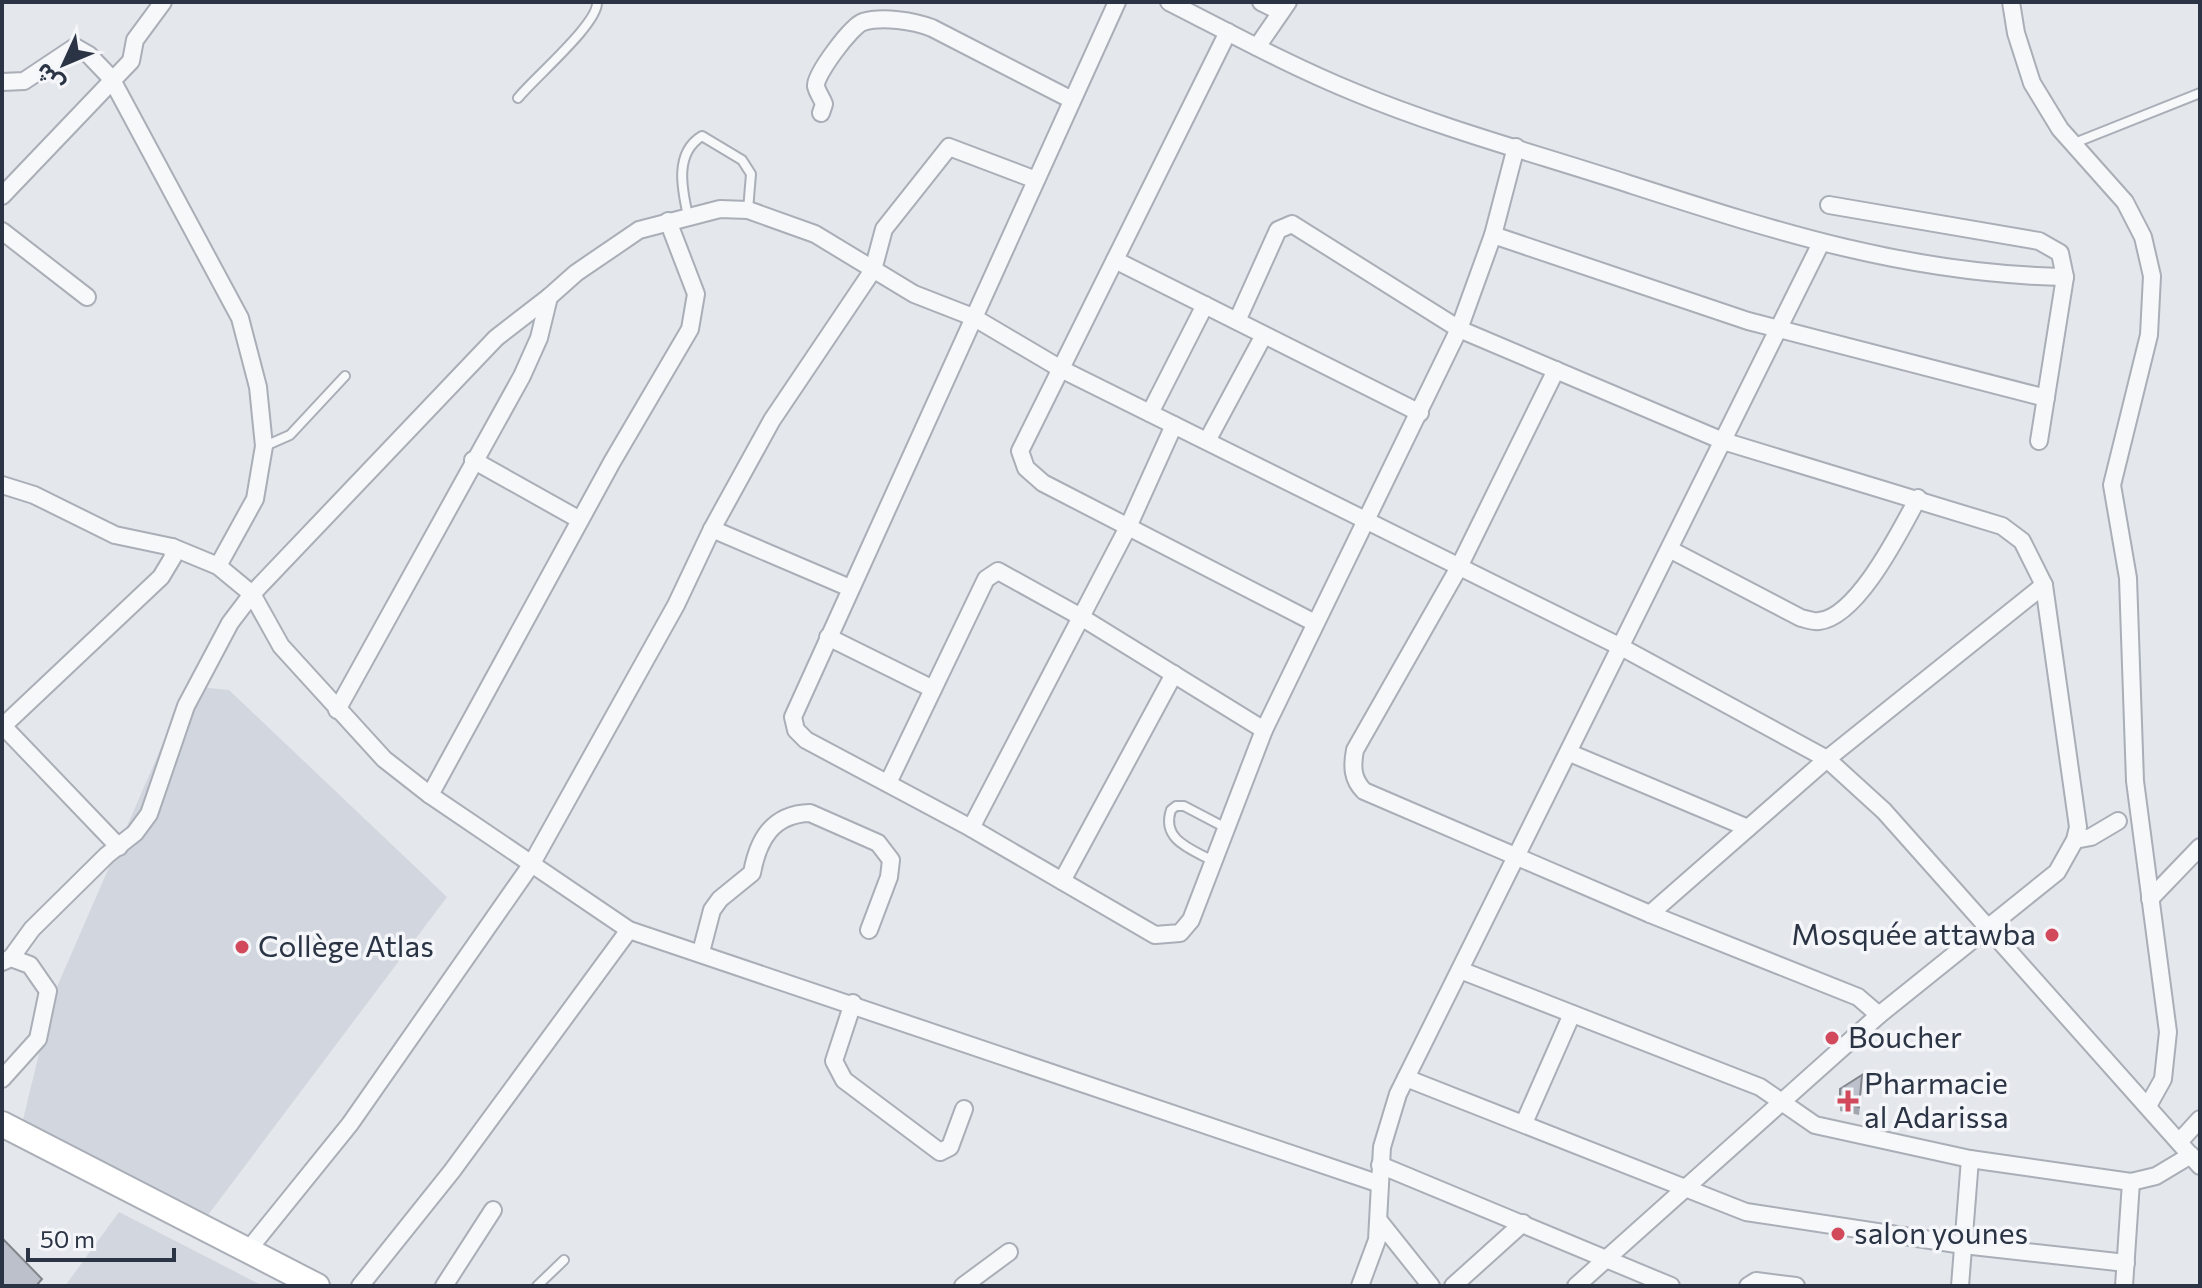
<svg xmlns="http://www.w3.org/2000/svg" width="2202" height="1288" font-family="Commissioner,'Noto Sans Arabic',sans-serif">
	<rect width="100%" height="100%" fill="#e4e7ec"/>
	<!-- built -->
	<g fill="#d2d6de">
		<path d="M 188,686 L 229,690 L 447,897 L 202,1223 L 20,1132 L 53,996 Z"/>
		<path d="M 119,1212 L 263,1286 L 65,1286 Z"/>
	</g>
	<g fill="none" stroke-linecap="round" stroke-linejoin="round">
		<!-- lane casing -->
		<g stroke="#a9aeb7" stroke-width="12">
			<g id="lane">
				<path d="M 518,98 C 534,78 599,23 597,2"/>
				<path d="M 2072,144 L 2200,93"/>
				<path d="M 688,216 C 682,189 674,153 702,136 L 742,160 L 751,174 L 748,210"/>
				<path d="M 265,446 L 290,435 L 345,376"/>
				<path d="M 1213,861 C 1191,849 1161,840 1171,810 L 1176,806 L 1184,806 L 1226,828"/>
				<path d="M 537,1286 L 564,1260"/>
			</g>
		</g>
		<!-- street casing -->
		<g stroke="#a9aeb7" stroke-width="20">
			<g id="street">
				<path d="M 1117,2 L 793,717 L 796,730 L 806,740 L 971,828 L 1155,935 L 1180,933 L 1191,920 L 1264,730 L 1459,329 L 1493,235 L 1516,147"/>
				<path d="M 1169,2 C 1230,33 1290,66 1354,92 C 1443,129 1537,154 1629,184 C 1778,232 1907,274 2065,277"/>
				<path d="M 1261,2 L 1281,12"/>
				<path d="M 2011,2 L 2016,33 L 2032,83 L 2060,129 L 2125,202 L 2143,237 L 2152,276 L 2149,335 L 2112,485 L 2128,578 L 2135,781 L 2168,1032 L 2163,1079 L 2148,1106"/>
				<path d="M 1228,32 L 1020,451 L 1026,468 L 1043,483 L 1313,622"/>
				<path d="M 1257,47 L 1288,2"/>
				<path d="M 2,82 L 24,81 L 75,47 L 89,55 L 111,78 L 240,318 L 258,387 L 264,446 L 255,499 L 218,566"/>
				<path d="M 821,113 L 824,104 C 822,98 817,92 816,86 C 814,76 852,25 863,22 C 882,16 914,21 932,28 L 1072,100"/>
				<path d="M 2,196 L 131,61 L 135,40 L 163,2"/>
				<path d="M 1829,205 L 2039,241 L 2060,253 L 2065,277 L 2039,441"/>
				<path d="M 2,231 L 87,297"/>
				<path d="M 1493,235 L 1748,321 L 2046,398"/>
				<path d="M 1115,260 L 1420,413"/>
				<path d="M 549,297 L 496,338 L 252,594 L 281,646 L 384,759 L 430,795 L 629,930 L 1380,1184"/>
				<path d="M 1237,321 L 1278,230 L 1292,224 L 1459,329 L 1723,441 L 2002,526 L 2022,541 L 2044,585 L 2078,827 L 2075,840 L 2057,872 L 1879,1015 L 1576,1286"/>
				<path d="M 1556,370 L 1458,569 L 1355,750 C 1352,766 1352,779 1364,791 L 1650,914 L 1858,997 L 1879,1015"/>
				<path d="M 1150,413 L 1205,305"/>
				<path d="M 1207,441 L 1264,335"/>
				<path d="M 473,460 L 580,520"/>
				<path d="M 2,485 L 34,495 L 115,535 L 172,547 L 218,566 L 252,594 L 230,623 L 186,706 L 149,814 L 135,833 L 107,855 L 32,929 L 11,958"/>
				<path d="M 712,529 L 850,588"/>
				<path d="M 1671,550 L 1801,618 C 1806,619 1814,622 1819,621 C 1858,617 1901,529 1918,498"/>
				<path d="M 828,637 L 933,689"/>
				<path d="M 337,710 L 522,376 L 539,338 L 549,297 L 576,273 L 639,230 L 720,209 L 748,210 L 815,234 L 914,294 L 973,317 L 1061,369 L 1623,648 L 1827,759 L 1884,811 L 2200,1166"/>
				<path d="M 3,726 L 119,847"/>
				<path d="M 2,727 L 161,577 L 173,557 L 172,547"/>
				<path d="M 1570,753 L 1748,828"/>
				<path d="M 888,783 L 986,579 L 998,571 L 1081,617 L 1264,730"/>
				<path d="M 430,795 L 612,462 L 690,329 L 696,294 L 668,221"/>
				<path d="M 971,828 L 1128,527 L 1174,425"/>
				<path d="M 2075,840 L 2091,837 L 2118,821"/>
				<path d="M 1062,881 L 1174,674"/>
				<path d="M 2150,899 L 2200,847"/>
				<path d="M 1650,914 L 1827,759 L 2044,585"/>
				<path d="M 701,952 L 712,910 L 720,899 L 752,873 C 758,840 772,814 810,813 L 878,843 L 891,860 L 889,877 L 869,930"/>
				<path d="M 2,962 L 11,958 L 30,965 L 48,991 L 38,1039 L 2,1079"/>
				<path d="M 1460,970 L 1760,1087 L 1815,1125 L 1970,1159 L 2131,1182 L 2156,1176 L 2191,1155"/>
				<path d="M 853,1003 L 834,1061 L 844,1080 L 940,1152 L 950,1147 L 964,1109"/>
				<path d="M 1406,1078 L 1746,1212 L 1963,1245 L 2126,1263"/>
				<path d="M 1524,1123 L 1572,1014"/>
				<path d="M 2179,1142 L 2200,1119"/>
				<path d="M 1380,1165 L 1671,1286"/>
				<path d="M 1380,1222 L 1431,1286"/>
				<path d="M 249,1249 L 350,1124 L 531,865 L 676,605 L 712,529 L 772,420 L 873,270 L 884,229 L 949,147 L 1036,180"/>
				<path d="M 360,1286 L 452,1171 L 629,930"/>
				<path d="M 444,1286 L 493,1210"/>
				<path d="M 963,1286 L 1009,1252"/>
				<path d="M 1360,1286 L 1377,1240 L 1382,1147 L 1398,1094 L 1821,243"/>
				<path d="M 1453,1286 L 1523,1223"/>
				<path d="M 1748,1286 L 1756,1281 L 1796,1286"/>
				<path d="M 1960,1286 L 1970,1159"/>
				<path d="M 2124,1286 L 2131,1182"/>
			</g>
		</g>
		<!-- secondary casing -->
		<g stroke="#a9aeb7" stroke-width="28">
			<path id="secondary" d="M 2,1124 L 317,1286"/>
		</g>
		<!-- lane -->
		<use href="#lane" stroke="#f7f8fa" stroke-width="8"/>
		<!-- street -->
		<use href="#street" stroke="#f7f8fa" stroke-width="16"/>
		<!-- secondary -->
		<use href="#secondary" stroke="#fff" stroke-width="24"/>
	</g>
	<!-- wall -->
	<path fill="#a1a5ae" d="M 1862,1084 L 1859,1115 L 1840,1111 L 1840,1089 Z"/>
	<!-- building -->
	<g fill="#bbc0ca" stroke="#83868d" stroke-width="2">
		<path d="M 1862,1075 L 1859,1107 L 1840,1103 L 1840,1089 Z"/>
		<path d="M 2,1238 L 42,1279 L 36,1286 L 2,1286 Z"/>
	</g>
	<!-- markers -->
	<g fill="#d1495b" stroke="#f4f6f9" stroke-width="3">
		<circle cx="2052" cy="935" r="8"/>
		<circle cx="242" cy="947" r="8"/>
		<circle cx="1832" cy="1038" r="8"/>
		<path d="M1844 1089h8v8h8v8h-8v8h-8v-8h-8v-8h8z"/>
		<circle cx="1838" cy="1234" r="8"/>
	</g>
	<g text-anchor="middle" stroke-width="7" stroke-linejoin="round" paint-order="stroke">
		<!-- poi labels -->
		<g font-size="30" fill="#2b3445" stroke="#f4f6f9" text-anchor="start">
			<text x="2036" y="945" text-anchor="end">Mosquée attawba</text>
			<text x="258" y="957">Collège Atlas</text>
			<text x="1848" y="1048">Boucher</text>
			<text x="1864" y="1094">Pharmacie<tspan x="1864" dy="34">al Adarissa</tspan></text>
			<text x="1854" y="1244">salon younes</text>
		</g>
	</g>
	<!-- border -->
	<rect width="2202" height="1288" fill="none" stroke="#2b3445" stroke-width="8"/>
	<!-- north arrow -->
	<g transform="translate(64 64) rotate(226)" stroke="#f4f6f9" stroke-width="6" paint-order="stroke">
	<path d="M0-6L14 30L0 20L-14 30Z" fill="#2b3445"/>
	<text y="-12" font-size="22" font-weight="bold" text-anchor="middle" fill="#2b3445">ش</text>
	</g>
	<!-- scale -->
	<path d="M28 1248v12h146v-12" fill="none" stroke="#2b3445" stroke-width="4"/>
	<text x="40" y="1248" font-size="24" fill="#2b3445" stroke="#f4f6f9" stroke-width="6" paint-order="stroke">50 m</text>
</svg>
